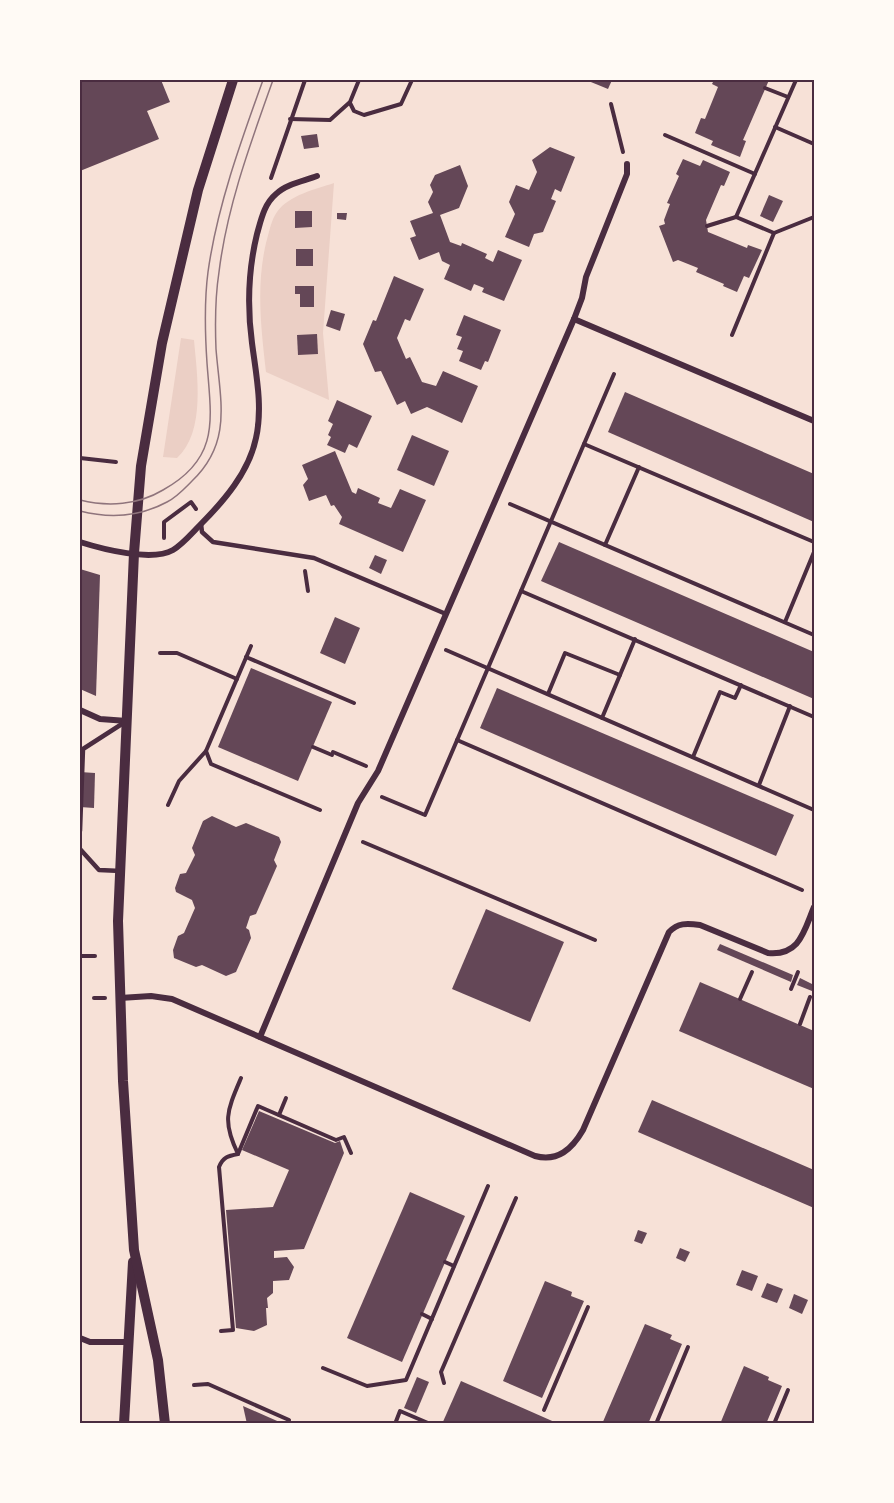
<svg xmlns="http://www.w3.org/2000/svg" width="894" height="1503" font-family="Commissioner,sans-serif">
	<rect width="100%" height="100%" fill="#f7e1d7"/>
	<!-- green -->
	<g fill="#ebcfc5">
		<path d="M 334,183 L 323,333 L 329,400 L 266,372 C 261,328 256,286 266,243 C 269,233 271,220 277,212 C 289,195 316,189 334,183 Z"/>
		<path d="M 181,338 L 194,340 C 197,374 206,432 177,458 L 163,457 Z"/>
	</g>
	<!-- building -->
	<g fill="#644757">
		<path d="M 80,80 L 161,80 L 170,102 L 147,111 L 159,139 L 80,171 Z"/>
		<path d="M 586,80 L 612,80 L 608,89 Z"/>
		<path d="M 714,80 L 769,80 L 743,140 L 746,141 L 740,157 L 711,145 L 713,141 L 695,133 L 701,118 L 705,119 L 718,87 L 712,84 Z"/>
		<path d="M 317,134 L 319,147 L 304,149 L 301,136 Z"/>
		<path d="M 550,147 L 575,157 L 561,192 L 555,189 L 551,199 L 556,201 L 543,232 L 534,234 L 529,247 L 505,237 L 515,214 L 509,202 L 516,185 L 529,190 L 537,172 L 532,160 Z"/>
		<path d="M 683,159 L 700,166 L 703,160 L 730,172 L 724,186 L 721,185 L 706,220 L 708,232 L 747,248 L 748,245 L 762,250 L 749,278 L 744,276 L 737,292 L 723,286 L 724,284 L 696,272 L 698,268 L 678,260 L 673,262 L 659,226 L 665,224 L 664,220 L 670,204 L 667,203 L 679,176 L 676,174 Z"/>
		<path d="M 460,165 L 468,186 L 459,208 L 440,215 L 450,242 L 461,246 L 462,243 L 487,254 L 485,258 L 493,262 L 498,250 L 522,260 L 504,301 L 482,292 L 484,288 L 474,284 L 471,291 L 444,279 L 450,265 L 442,261 L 439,252 L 419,260 L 410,238 L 416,236 L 410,221 L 433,213 L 428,202 L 433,192 L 430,185 L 435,175 Z"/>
		<path d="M 769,195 L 783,201 L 773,222 L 760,216 Z"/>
		<path d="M 295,211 L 312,211 L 312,227 L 295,228 Z"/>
		<path d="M 337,213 L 347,213 L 346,220 L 337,219 Z"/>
		<rect x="296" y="249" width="17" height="17"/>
		<path d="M 394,276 L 424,289 L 410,321 L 405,319 L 397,338 L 406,359 L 410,357 L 422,382 L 436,386 L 443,371 L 478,386 L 462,423 L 427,407 L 411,414 L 405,401 L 397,405 L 381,371 L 375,372 L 363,344 L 373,320 L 376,321 Z"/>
		<path d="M 295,286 L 314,286 L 314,307 L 300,307 L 300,294 L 295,294 Z"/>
		<path d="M 331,310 L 345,314 L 340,331 L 326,326 Z"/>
		<path d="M 464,315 L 501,330 L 488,362 L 485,361 L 481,370 L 459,361 L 463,351 L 457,349 L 462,337 L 456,335 Z"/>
		<path d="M 317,334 L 318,354 L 298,355 L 297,335 Z"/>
		<path d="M 625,392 L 814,474 L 814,522 L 608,432 Z"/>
		<path d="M 337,400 L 372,416 L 357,448 L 349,444 L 345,453 L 327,445 L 331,437 L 328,435 L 333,424 L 328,421 Z"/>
		<path d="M 412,435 L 449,451 L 434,486 L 397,470 Z"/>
		<path d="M 335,451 L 352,492 L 356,494 L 358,488 L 380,498 L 378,503 L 391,508 L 400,489 L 426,500 L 403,552 L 339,524 L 342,517 L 334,505 L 331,506 L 326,495 L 309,501 L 303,485 L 308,479 L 302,465 Z"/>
		<path d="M 559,542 L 814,652 L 814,699 L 541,581 Z"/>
		<path d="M 375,555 L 387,560 L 381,574 L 369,568 Z"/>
		<path d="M 80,569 L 100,575 L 96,696 L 80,689 Z"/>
		<path d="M 335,617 L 360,628 L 345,664 L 320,653 Z"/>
		<path d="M 251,668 L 332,702 L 298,781 L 218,747 Z"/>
		<path d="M 497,688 L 794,815 L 776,856 L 480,728 Z"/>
		<path d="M 80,772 L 95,773 L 94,808 L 80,807 Z"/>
		<path d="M 212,816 L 236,827 L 246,823 L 279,837 L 281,842 L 274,860 L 277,866 L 256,914 L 250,916 L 246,928 L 249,930 L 251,938 L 236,972 L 226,976 L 202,965 L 196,967 L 174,958 L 173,950 L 178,936 L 184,933 L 195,908 L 192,900 L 176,892 L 175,888 L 180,874 L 186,873 L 195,855 L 192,848 L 203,821 Z"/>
		<path d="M 486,909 L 564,942 L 530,1022 L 452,989 Z"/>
		<path d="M 720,944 L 793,975 L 791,982 L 717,950 Z"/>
		<path d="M 800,978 L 814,985 L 812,991 L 797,985 Z"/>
		<path d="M 700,982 L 814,1031 L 814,1089 L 679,1031 Z"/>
		<path d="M 652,1100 L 814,1170 L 814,1208 L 638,1132 Z"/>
		<path d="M 259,1111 L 335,1143 L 340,1141 L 344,1153 L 304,1249 L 274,1251 L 274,1258 L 287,1257 L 294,1267 L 289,1280 L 273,1281 L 273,1293 L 267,1298 L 268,1308 L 266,1308 L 267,1325 L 254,1331 L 236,1328 L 226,1210 L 273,1207 L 289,1170 L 242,1150 Z"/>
		<path d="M 410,1192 L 465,1216 L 402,1362 L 347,1338 Z"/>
		<path d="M 638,1230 L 647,1233 L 642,1244 L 634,1241 Z"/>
		<path d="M 680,1248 L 690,1252 L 685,1262 L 676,1258 Z"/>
		<path d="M 742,1270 L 758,1276 L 752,1291 L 736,1285 Z"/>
		<path d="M 545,1281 L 572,1292 L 571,1296 L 584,1301 L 542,1398 L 503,1381 Z"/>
		<path d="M 767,1283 L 783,1289 L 777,1303 L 761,1297 Z"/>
		<path d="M 794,1294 L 808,1300 L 802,1314 L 789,1308 Z"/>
		<path d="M 645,1324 L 672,1335 L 670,1339 L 682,1344 L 648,1424 L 602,1424 Z"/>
		<path d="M 744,1366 L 769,1377 L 768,1380 L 782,1386 L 766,1424 L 720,1424 Z"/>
		<path d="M 417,1377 L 429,1382 L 416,1413 L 404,1408 Z"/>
		<path d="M 461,1381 L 559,1424 L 442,1424 Z"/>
		<path d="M 243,1406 L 284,1424 L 247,1424 Z"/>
	</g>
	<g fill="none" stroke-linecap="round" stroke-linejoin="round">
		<!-- path -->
		<g stroke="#4a2c40" stroke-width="4">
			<path d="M 765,88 L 788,97"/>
			<path d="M 350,103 L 354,111 L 364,115 L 401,104 L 412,80"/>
			<path d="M 611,104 L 623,152"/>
			<path d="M 290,119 L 330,120 L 350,102 L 359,80"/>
			<path d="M 775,127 L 814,144"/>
			<path d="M 665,135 L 755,174"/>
			<path d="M 271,178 L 305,80"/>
			<path d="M 736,217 L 796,80"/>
			<path d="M 707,226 L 736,217 L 774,233 L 732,335"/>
			<path d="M 774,233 L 814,217"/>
			<path d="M 584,444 L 814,542"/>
			<path d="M 80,458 L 116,462"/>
			<path d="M 510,504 L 814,635"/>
			<path d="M 164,538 L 164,522 L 191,502 L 196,509"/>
			<path d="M 605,545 L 639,467"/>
			<path d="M 305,571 L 308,591"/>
			<path d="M 521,591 L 814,717"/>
			<path d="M 785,622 L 814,552"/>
			<path d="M 251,646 L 206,751 L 211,764 L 320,810"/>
			<path d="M 446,650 L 814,810"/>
			<path d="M 160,653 L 177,653 L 237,679"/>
			<path d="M 246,657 L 354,703"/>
			<path d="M 548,694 L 565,653 L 620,675"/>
			<path d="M 602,718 L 635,639"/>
			<path d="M 457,740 L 802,890"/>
			<path d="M 313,747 L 332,755"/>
			<path d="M 333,752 L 366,766"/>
			<path d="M 693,757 L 720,692 L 735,698 L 741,685"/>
			<path d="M 759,785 L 790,706"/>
			<path d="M 382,797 L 425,815 L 614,374"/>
			<path d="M 168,805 L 179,781 L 206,751"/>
			<path d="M 363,842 L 595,940"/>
			<path d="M 80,956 L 95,956"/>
			<path d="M 791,989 L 798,972"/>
			<path d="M 94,998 L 105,998"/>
			<path d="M 740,999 L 752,972"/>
			<path d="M 800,1024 L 810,997"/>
			<path d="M 279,1115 L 286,1098"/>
			<path d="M 238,1154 L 258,1106 L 336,1140 L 344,1137 L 351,1153"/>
			<path d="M 445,1262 L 454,1266"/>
			<path d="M 422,1314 L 432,1319"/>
			<path d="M 221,1331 L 233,1330 L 219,1167 C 223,1157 228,1156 238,1154 C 222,1121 227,1111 241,1078"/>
			<path d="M 323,1368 L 367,1386 L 406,1380 L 488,1186"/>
			<path d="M 444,1383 L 441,1372 L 516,1198"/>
			<path d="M 194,1385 L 208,1384 L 289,1420 L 288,1424"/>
			<path d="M 544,1410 L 588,1307"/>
			<path d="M 395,1424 L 400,1411 L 428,1423"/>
			<path d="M 656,1424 L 688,1347"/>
			<path d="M 774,1424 L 788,1390"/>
		</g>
		<!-- service -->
		<g stroke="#4a2c40" stroke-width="4.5">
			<path d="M 201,524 L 202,532 L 213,542 L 314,558 L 446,614"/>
			<path d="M 80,831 L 83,749 L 125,722"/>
			<path d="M 80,849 L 99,870 L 121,871"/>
		</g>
		<!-- minor -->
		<g stroke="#4a2c40" stroke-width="6">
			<path d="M 574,319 L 814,421"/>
			<path d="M 80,542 C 102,549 152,562 173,550 C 183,544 192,533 200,525 C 224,501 249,472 256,438 C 263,407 256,374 252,343 C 247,306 248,271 257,234 C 261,220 264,204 276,194 C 286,184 304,181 317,176"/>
			<path d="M 80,710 L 100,719 L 127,721"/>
			<path d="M 120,998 L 151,996 L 172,999 L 535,1156 C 558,1162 572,1149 583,1130 L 669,932 C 678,923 686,923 700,925 L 768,953 C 800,956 804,931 814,907"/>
			<path d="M 260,1037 L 358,803 L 378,771 L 574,319 L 582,298 L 586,277 L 627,174 L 627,164"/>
			<path d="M 80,1338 L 90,1342 L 128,1342"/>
		</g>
		<!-- tertiary -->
		<g stroke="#4a2c40" stroke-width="10">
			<path d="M 124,1424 L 133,1262"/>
			<path d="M 165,1424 L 158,1360 L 134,1250 L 123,1081 L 118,921 L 134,553 L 141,466 L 162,343 L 198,190 L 233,80"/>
		</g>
		<!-- tram -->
		<g stroke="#8f747c" stroke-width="1.5">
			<path d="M 80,500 C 108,507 138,505 163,490 C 221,458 211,418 207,363 C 205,333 204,302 208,272 C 217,207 241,141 263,80"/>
			<path d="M 80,511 C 111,519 139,517 167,502 C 177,497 184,489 192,481 C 233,442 220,400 216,349 C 215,324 215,298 219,272 C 227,206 251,142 273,80"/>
		</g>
	</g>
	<!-- border -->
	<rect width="894" height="1503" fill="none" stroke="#fffaf5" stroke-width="162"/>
	<rect x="81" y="81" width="732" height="1341" fill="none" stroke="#4a2c40" stroke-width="2"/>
</svg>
